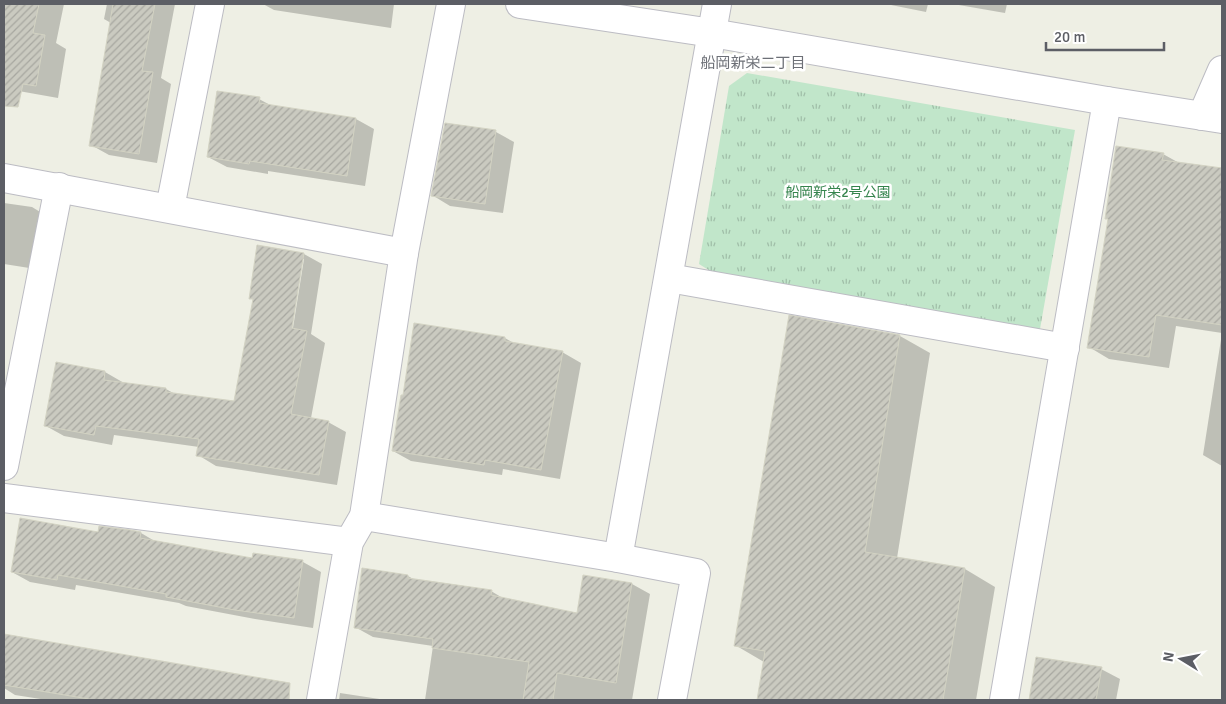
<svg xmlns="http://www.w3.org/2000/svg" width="1226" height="704" font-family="Signika,'Noto Sans JP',sans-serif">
	<defs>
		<pattern id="grass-tufts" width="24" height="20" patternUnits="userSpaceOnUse" patternTransform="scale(1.25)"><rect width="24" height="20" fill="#c1e6ca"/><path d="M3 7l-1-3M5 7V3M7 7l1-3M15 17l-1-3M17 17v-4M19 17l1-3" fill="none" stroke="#a0bea8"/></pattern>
		<pattern id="building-hatch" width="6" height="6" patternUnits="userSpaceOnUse" patternTransform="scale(1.25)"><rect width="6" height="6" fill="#cacac0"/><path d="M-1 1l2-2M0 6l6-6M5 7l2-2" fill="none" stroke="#a7a7a0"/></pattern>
	</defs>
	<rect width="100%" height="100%" fill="#eeefe4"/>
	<!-- grass -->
	<path fill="url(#grass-tufts)" d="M 747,73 L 1075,130 L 1040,329 L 715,274 L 699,264 L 729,86 Z"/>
	<!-- shadow -->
	<g fill="#0003" fill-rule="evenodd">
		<path d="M 4,4 L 64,4 L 56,43 L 66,49 L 58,98 L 13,90 L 4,85 Z"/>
		<path d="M 107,4 L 175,4 L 161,78 L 171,84 L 157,163 L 109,155 L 91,145 L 111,23 L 104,19 Z"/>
		<path d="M 263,4 L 394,4 L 391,28 L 274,10 Z"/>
		<path d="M 886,4 L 928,4 L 926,12 Z"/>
		<path d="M 953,4 L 1007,4 L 1005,13 Z"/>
		<path d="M 259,99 L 272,106 L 356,119 L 374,129 L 365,186 L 268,171 L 268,174 L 227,167 L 208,157 Z"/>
		<path d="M 446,124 L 496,132 L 514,142 L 503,213 L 450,206 L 432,195 Z"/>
		<path d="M 1163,154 L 1181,164 L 1222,169 L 1222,466 L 1203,455 L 1222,333 L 1176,326 L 1169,368 L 1109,359 L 1089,347 L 1109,220 L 1107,218 Z"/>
		<path d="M 4,203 L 32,207 L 50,218 L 42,270 L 4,264 Z"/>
		<path d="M 304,254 L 322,264 L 311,334 L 325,343 L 311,418 L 328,422 L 346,432 L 337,485 L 216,466 L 198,455 L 199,447 L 114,435 L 112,445 L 64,436 L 46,426 L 57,363 L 105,372 L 124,383 L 166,389 L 175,394 L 235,403 L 254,300 L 250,298 ZM 302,259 L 304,259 L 292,334 L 290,334 Z"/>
		<path d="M 790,316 L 900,336 L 930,353 L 897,558 L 965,569 L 995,587 L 976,700 L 758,700 L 764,662 L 735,645 Z"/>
		<path d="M 505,338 L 515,344 L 562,352 L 581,363 L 560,479 L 503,469 L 502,475 L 411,461 L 393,451 Z"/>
		<path d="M 99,533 L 141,533 L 158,543 L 253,560 L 254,554 L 303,562 L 321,572 L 313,628 L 255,619 L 186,606 L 179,603 L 76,585 L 75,590 L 30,582 L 12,572 Z"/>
		<path d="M 408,576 L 415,580 L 491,591 L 506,600 L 578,614 L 632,584 L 650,594 L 632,700 L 425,700 L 433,646 L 373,637 L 355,627 Z"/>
		<path d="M 4,635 L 267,681 L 289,694 L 288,700 L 47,700 L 15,695 L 4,688 Z"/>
		<path d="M 1037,658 L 1101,669 L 1120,679 L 1116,700 L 1030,700 Z"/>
		<path d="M 340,693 L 386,700 L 339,700 Z"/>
	</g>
	<!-- building -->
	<g fill="url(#building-hatch)" stroke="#d3d3c3">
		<path d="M 4,4 L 39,4 L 33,33 L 45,35 L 36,86 L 23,84 L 18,107 L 4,106 Z"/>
		<path d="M 113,4 L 155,4 L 142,71 L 153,72 L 139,154 L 89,146 Z"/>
		<path d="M 217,91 L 260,97 L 259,103 L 356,118 L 347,176 L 250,161 L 249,164 L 207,157 Z"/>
		<path d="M 445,123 L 496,130 L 485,204 L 431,196 Z"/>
		<path d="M 1116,146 L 1164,153 L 1162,160 L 1222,168 L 1222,325 L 1156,315 L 1149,357 L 1087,348 L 1108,219 L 1105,219 Z"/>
		<path d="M 257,245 L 304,253 L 292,328 L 307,331 L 291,414 L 329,421 L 319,475 L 196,456 L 199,439 L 96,426 L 94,435 L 44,426 L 56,362 L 105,371 L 104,380 L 166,388 L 166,392 L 234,401 L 253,299 L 249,299 Z"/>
		<path d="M 789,315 L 900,335 L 865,552 L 965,568 L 943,700 L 757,700 L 765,651 L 734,646 Z"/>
		<path d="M 414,323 L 505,337 L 505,341 L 563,351 L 541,470 L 485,460 L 484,465 L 392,451 L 401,395 L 403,395 Z"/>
		<path d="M 20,518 L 98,532 L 99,526 L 130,530 L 141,532 L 140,538 L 252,558 L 253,553 L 303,560 L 294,618 L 235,610 L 166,597 L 166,594 L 58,575 L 57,580 L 11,572 Z"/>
		<path d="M 362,568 L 408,575 L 408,578 L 492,590 L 491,595 L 577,613 L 583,575 L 632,583 L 616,683 L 557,673 L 553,700 L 523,700 L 529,662 L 432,648 L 433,639 L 354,628 Z"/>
		<path d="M 4,634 L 290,683 L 289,700 L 95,700 L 4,685 Z"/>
		<path d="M 1036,657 L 1102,667 L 1096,700 L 1029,700 Z"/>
	</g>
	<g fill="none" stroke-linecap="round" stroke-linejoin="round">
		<!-- street casing -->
		<g stroke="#bcbcc3" stroke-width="30">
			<g id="street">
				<path d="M 520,4 L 712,33 L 1107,101 L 1222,119"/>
				<path d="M 1202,116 L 1222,70"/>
				<path d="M 4,178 L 404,253"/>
				<path d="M 170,208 L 210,4"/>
				<path d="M 669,278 L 1065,348"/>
				<path d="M 4,466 L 59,187"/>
				<path d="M 4,498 L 349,542"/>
				<path d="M 364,516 L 618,558 L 696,573 L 672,700"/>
				<path d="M 618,558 L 717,4"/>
				<path d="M 321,700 L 349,542 L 364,516 L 404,253 L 451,4"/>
				<path d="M 1004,700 L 1107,101"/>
			</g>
		</g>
		<!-- street -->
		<use href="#street" stroke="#fff" stroke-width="28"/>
	</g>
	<g text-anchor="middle" stroke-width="5" stroke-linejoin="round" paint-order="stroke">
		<!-- park labels -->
		<g font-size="14" fill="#35844d" stroke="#fff">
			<text x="838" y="197">船岡新栄2号公園</text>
		</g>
		<!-- neighbourhood labels -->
		<g font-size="15" fill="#6d7077" stroke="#fff">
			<text x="753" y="68">船岡新栄二丁目</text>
		</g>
	</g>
	<!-- border -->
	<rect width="1226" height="704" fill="none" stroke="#5c5e65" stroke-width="10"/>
	<!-- north arrow -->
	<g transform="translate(1181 659) rotate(280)" stroke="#ffffff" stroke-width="4" paint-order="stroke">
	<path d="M0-4L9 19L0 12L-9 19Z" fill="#5c5e65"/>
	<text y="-8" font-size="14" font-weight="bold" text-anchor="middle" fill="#5c5e65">N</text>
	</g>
	<!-- scale -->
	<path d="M1046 42v8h118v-8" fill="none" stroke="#5c5e65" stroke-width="2.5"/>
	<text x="1054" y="42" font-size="15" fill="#5c5e65" stroke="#ffffff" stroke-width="4" paint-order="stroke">20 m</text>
</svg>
